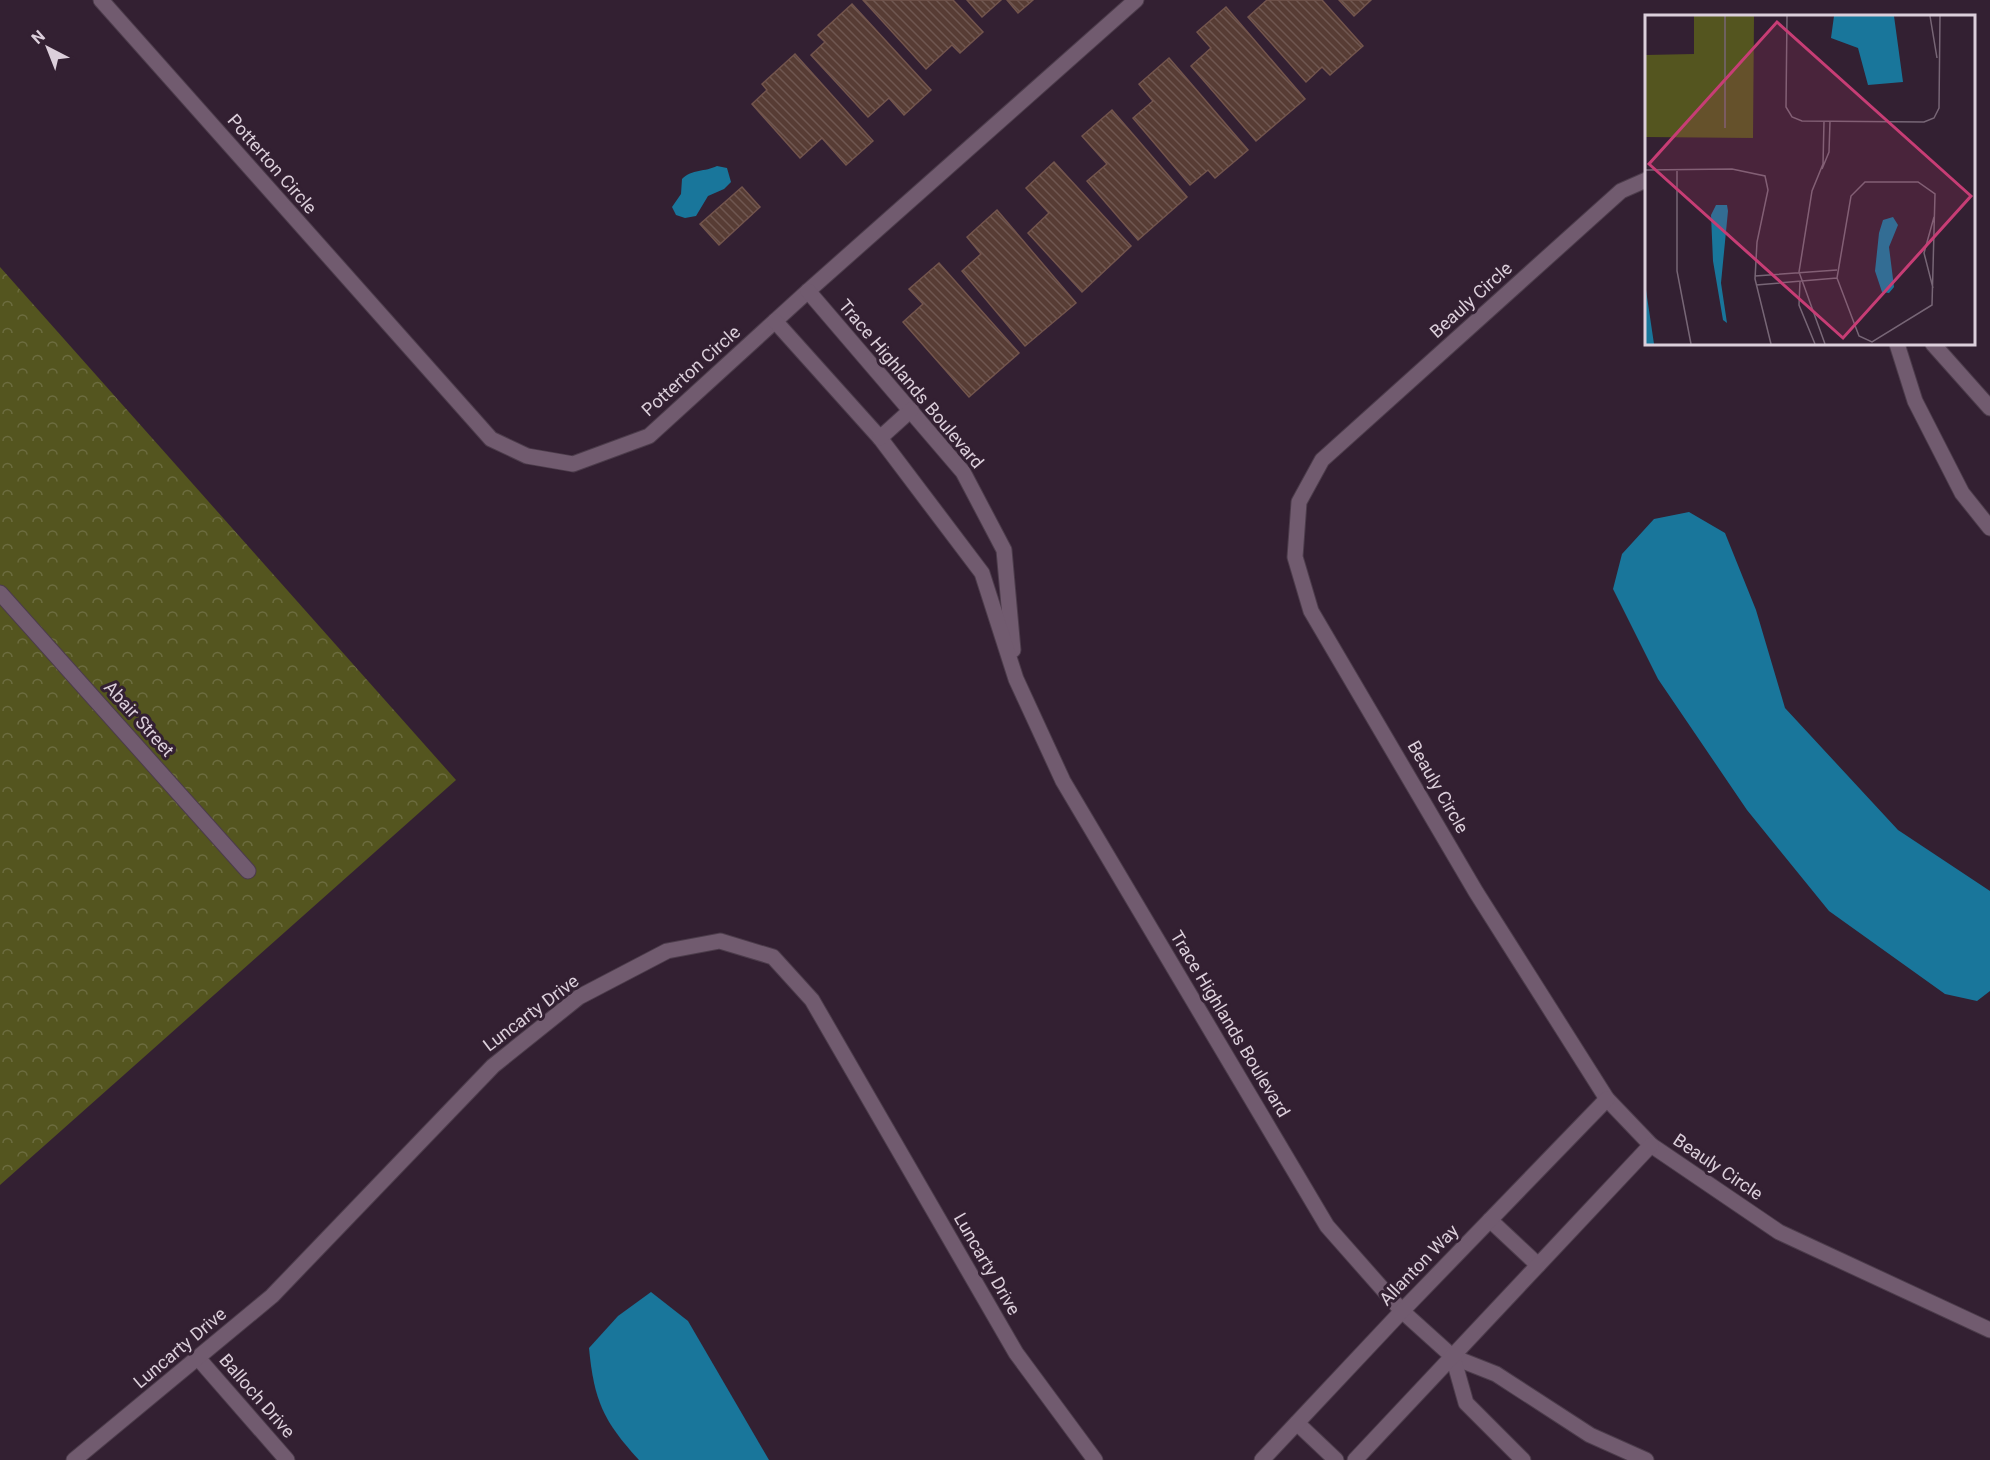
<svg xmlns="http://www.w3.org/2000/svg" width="1990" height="1460" font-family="Roboto,sans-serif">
	<defs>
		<pattern id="forest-crowns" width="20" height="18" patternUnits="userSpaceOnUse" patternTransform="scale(1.5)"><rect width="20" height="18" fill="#54551f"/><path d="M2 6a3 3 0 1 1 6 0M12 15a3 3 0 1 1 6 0" fill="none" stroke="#6c6c3f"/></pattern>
		<pattern id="building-back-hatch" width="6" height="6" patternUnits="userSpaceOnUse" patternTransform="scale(1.5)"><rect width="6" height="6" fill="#573c34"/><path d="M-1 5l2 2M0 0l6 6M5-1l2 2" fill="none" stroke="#6f5751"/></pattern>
	</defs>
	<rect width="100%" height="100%" fill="#332032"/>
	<!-- forest -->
	<path fill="url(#forest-crowns)" d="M 0,267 L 456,780 L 0,1185 Z"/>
	<!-- water -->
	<g fill="#19769b">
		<path d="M 717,166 L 727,168 L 731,182 L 724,189 L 708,196 L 696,216 L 685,218 L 676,215 L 672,207 L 681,194 L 682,179 C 692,169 705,172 717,166 Z"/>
		<path d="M 1689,512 L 1725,533 L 1756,610 L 1785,708 L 1898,830 L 1990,891 L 1990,991 L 1977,1001 L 1945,994 L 1829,911 L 1747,810 L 1658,679 L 1613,589 L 1622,554 L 1654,519 Z"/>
		<path d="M 651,1292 L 688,1321 L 769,1460 L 639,1460 C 603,1421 594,1400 589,1348 L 618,1316 Z"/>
	</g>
	<!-- building -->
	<g fill="url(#building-back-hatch)" stroke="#73554d" stroke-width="1.5">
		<path d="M 863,0 L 953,0 L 983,32 L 960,53 L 952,45 L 926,69 Z"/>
		<path d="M 967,0 L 1001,0 L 982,17 Z"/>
		<path d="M 1007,0 L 1033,0 L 1018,13 Z"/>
		<path d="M 1267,0 L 1322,0 L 1363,46 L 1330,75 L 1322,67 L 1306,82 L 1248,17 Z"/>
		<path d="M 1339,0 L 1371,0 L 1354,16 Z"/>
		<path d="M 852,4 L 931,90 L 904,115 L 889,98 L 868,117 L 811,55 L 825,42 L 818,35 Z"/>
		<path d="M 1226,7 L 1305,99 L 1256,141 L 1191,66 L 1211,48 L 1197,32 Z"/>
		<path d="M 795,54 L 873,141 L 846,165 L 822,138 L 800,158 L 752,104 L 767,90 L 762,84 Z"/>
		<path d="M 1169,58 L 1248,150 L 1215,178 L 1208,170 L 1190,185 L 1133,118 L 1153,101 L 1139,84 Z"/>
		<path d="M 1112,110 L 1187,197 L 1138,240 L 1087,181 L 1107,164 L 1082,136 Z"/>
		<path d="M 1054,162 L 1131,246 L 1082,292 L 1028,233 L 1049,213 L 1026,188 Z"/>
		<path d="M 742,187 L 760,207 L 719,245 L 700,224 Z"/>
		<path d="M 997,210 L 1076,303 L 1025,346 L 962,271 L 981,254 L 967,237 Z"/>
		<path d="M 939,263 L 1019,353 L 969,397 L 903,322 L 923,304 L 909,289 Z"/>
	</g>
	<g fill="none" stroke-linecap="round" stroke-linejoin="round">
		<!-- street casing -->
		<g stroke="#4c3c4b" stroke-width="17">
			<g id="street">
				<path d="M 101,0 L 491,439 L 527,456 L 573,464 L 649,436 L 808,291 L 1136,0"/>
				<path d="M 1646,180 L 1621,191 L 1322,460 L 1299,502 L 1295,557 L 1311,611 L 1476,892 L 1607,1099 L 1651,1145 L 1779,1232 L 1990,1330"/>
				<path d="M 808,291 L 963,472 L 1004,550 L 1013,650"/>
				<path d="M 775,321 L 880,438 L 982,573 L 1016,679 L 1063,781 L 1327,1226 L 1402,1311 L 1453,1357 L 1496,1374 L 1590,1435 L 1646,1460"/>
				<path d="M 1897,344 L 1915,401 L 1962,493 L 1990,528"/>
				<path d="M 1933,344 L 1990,408"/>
				<path d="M 880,438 L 911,410"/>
				<path d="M 0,593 L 248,871"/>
				<path d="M 1490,1220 L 1538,1265"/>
				<path d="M 1453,1357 L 1466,1403 L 1523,1460"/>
				<path d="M 198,1358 L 287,1460"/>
				<path d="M 1297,1423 L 1336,1460"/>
				<path d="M 74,1460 L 272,1296 L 493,1066 L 579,997 L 667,951 L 720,941 L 773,957 L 812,1000 L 1016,1353 L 1095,1460"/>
				<path d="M 1262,1460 L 1402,1311 L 1607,1099"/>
				<path d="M 1355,1460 L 1651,1145"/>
			</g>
		</g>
		<!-- street -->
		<use href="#street" stroke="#715b6f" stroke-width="15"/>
	</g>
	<g text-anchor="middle" stroke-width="6" stroke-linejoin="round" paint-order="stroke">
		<!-- street labels -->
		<g font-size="18" fill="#dccfdb" stroke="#332032">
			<text transform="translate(272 164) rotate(49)" y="6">Potterton Circle</text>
			<text transform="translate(1471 300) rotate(-42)" y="6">Beauly Circle</text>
			<text transform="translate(691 371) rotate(-42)" y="6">Potterton Circle</text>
			<text transform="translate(911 384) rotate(50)" y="6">Trace Highlands Boulevard</text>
			<text transform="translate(139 719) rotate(48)" y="6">Abair Street</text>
			<text transform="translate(1438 787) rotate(60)" y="6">Beauly Circle</text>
			<text transform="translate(531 1013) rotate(-37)" y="6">Luncarty Drive</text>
			<text transform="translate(1230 1024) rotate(59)" y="6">Trace Highlands Boulevard</text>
			<text transform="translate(1718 1167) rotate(34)" y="6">Beauly Circle</text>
			<text transform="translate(987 1264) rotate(60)" y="6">Luncarty Drive</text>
			<text transform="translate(1419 1265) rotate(-46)" y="6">Allanton Way</text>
			<text transform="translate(180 1348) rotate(-40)" y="6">Luncarty Drive</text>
			<text transform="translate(257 1396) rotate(49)" y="6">Balloch Drive</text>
		</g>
	</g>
	<!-- overview -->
	<g transform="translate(1645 15)">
		<rect width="330" height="330" fill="#332032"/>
		<path d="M 49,1 L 109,1 L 108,123 L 0,122 L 0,40 L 49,39 Z" fill="#54551f"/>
		<path d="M 189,1 L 249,1 L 258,67 L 223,70 L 213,33 L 186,23 ZM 71,190 L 82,190 L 83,196 L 76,268 L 82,308 L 78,305 L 68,246 L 66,200 ZM 248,202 L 253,210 L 244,232 L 249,272 L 244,278 L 237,277 L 230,256 L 234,218 L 238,205 ZM 0,270 L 1,275 L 9,329 L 0,329 Z" fill="#19769b"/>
		<path fill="none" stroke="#776676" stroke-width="1.5" d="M 142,1 L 141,92 L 147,102 L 157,106 L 279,107 L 289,103 L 294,93 L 295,1M 285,1 L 292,43M 179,106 L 178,149 L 167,176 L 154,257 L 180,329M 80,113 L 80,1M 177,154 L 184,137 L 185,106M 0,155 L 87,154 L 120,161 L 123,175 L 112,227 L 110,264 L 126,329M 32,156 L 32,256 L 46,329M 220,167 L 273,167 L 290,179 L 287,290 L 227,327 L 214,321 L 192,263 L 206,181 ZM 110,261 L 192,255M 155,266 L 154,290 L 170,329M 111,270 L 192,263M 288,273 L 279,238 L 289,202"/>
		<path fill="#c73d75" fill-opacity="0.15" stroke="#c73d75" stroke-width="3" d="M 132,7 L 326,181 L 198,323 L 4,149 Z"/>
		<rect width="330" height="330" fill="none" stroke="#dccfdb" stroke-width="3"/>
	</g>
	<!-- north arrow -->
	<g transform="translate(48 48) rotate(318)" stroke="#332032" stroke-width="4.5" paint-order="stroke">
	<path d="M0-4.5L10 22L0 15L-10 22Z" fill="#dccfdb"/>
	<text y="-9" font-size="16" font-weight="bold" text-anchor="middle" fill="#dccfdb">N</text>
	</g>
</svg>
